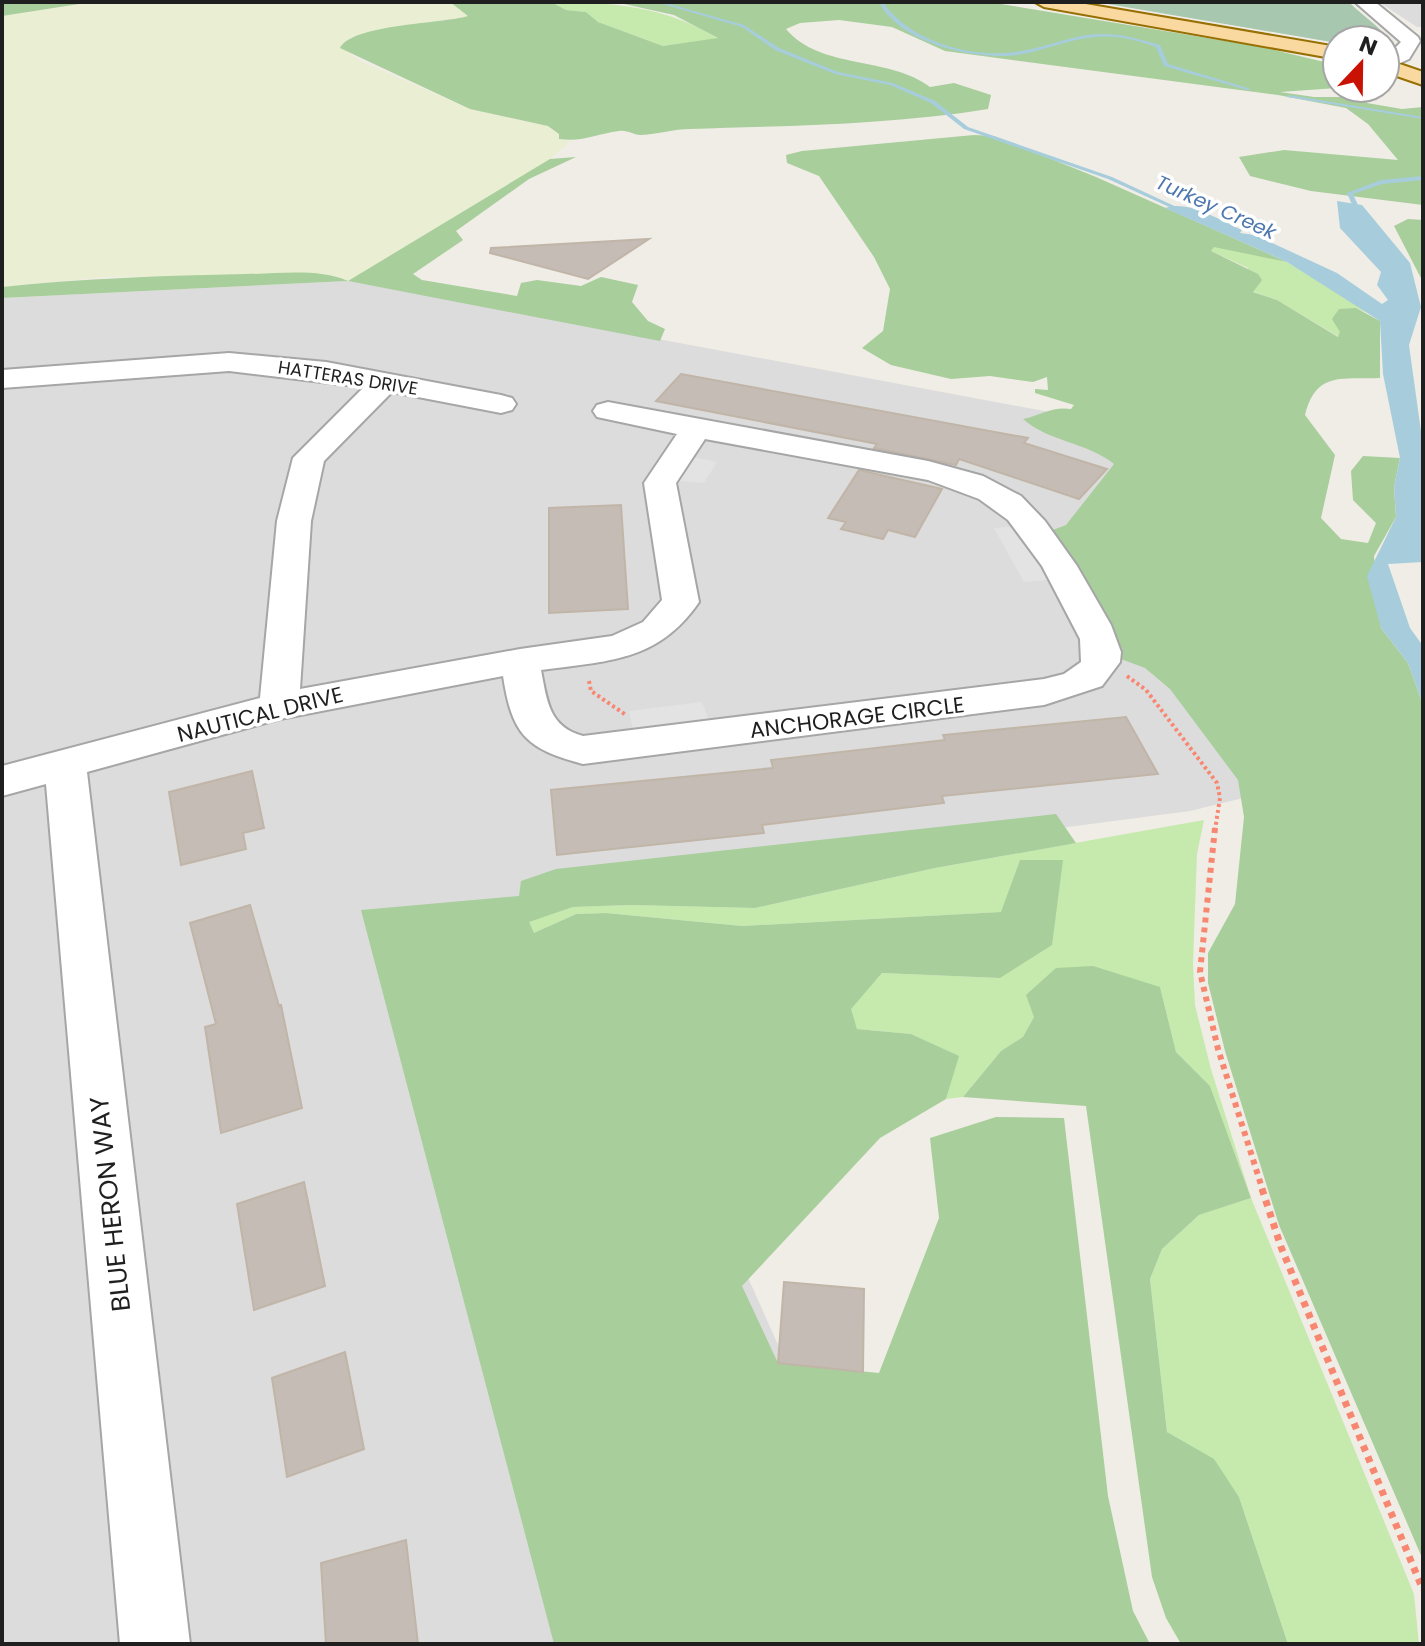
<svg xmlns="http://www.w3.org/2000/svg" width="1425" height="1646" font-family="Poppins,sans-serif">
	<rect width="100%" height="100%" fill="#f0ede6"/>
	<!-- residential -->
	<g fill="#dddcdc">
		<path d="M 1379,2 L 1423,2 L 1423,27 L 1417,27 Z"/>
		<path d="M 348,281 L 1060,414 L 1123,443 L 1268,792 L 1190,811 L 531,897 L 724,1224 L 912,1644 L 2,1644 L 2,298 Z"/>
	</g>
	<!-- farmland -->
	<path fill="#eaeed2" d="M 92,2 L 450,2 L 468,16 L 380,31 L 340,45 L 358,60 L 470,109 L 549,126 L 559,134 L 559,139 L 571,141 L 550,159 L 348,281 L 336,276 L 105,277 L 2,287 L 2,16 Z"/>
	<!-- grass -->
	<g fill="#c6e9ad">
		<path d="M 551,2 C 613,2 665,6 719,39 L 663,46 L 598,22 L 586,12 L 566,10 Z"/>
		<path d="M 1214,246 L 1287,262 L 1377,317 L 1356,308 L 1339,337 L 1277,300 L 1252,291 L 1248,268 L 1211,251 Z"/>
		<path d="M 1204,820 L 1197,854 L 1193,963 L 1195,1005 L 1211,1069 L 1251,1198 L 1414,1594 L 1419,1644 L 1288,1644 L 1239,1497 L 1213,1459 L 1167,1432 L 1150,1279 L 1162,1249 L 1199,1215 L 1251,1198 L 1210,1086 L 1176,1052 L 1160,987 L 1034,1017 L 1023,1038 L 1001,1051 L 963,1097 L 946,1099 L 958,1056 L 911,1034 L 857,1029 L 850,1009 L 882,973 L 1000,978 L 1020,860 L 1002,912 L 742,926 L 606,913 L 576,914 L 534,933 L 528,922 L 573,907 L 630,905 L 755,908 L 935,868 Z"/>
	</g>
	<!-- forest -->
	<g fill="#a7ce9b">
		<path d="M 2,2 L 92,2 L 2,16 Z"/>
		<path d="M 450,2 L 551,2 L 566,10 L 586,12 L 598,22 L 663,46 L 718,38 L 674,15 L 615,2 L 989,2 L 1262,47 L 1337,65 L 1337,88 L 1280,92 L 1314,97 L 1369,97 L 1367,103 L 1402,109 L 1423,107 L 1423,205 L 1311,191 L 1250,176 L 1239,157 L 1284,150 L 1398,160 L 1368,124 L 1346,108 L 1278,95 L 945,51 L 892,27 L 839,20 L 800,23 L 786,29 C 820,70 890,56 930,87 L 954,83 L 991,95 L 988,109 C 890,125 784,126 690,129 C 674,129 658,134 641,135 C 632,135 629,130 619,131 C 596,134 584,142 559,139 L 559,134 L 548,126 L 470,109 L 340,48 C 353,24 441,24 468,16 Z"/>
		<path d="M 974,135 L 994,136 L 1096,177 L 1287,262 L 1214,247 L 1211,251 L 1258,274 L 1262,280 L 1253,292 L 1277,300 L 1338,337 L 1340,332 L 1332,319 L 1339,309 L 1356,308 L 1380,321 L 1380,378 C 1344,380 1316,370 1305,415 L 1335,455 L 1321,518 L 1341,539 L 1368,543 L 1376,523 L 1353,500 L 1351,471 L 1363,456 L 1400,458 L 1394,487 L 1396,517 L 1374,556 L 1381,628 L 1408,663 L 1423,705 L 1423,1560 L 1279,1225 L 1225,1051 L 1208,983 L 1208,953 L 1235,904 L 1244,817 L 1238,780 L 1170,689 L 1145,668 L 1121,659 L 1111,626 L 1053,530 L 1066,525 L 1114,464 C 1087,442 1049,442 1023,419 C 1041,415 1052,406 1071,409 L 1074,405 L 1035,393 L 1035,389 L 1048,390 L 1047,377 L 1033,382 L 990,376 L 951,379 L 891,365 L 862,348 L 883,331 L 890,289 L 874,257 L 819,176 L 787,163 L 786,155 L 802,151 Z"/>
		<path d="M 576,157 L 529,179 L 456,231 L 463,240 L 413,274 L 422,280 L 517,296 L 521,283 L 537,280 L 581,286 L 601,277 L 638,285 L 632,302 L 648,321 L 665,329 L 660,341 L 348,281 L 2,298 L 2,287 C 83,278 164,276 246,274 C 278,274 318,268 348,281 L 550,159 Z"/>
		<path d="M 1408,219 L 1423,220 L 1423,282 L 1394,226 Z"/>
		<path d="M 1056,814 L 1076,843 L 935,868 L 755,908 L 630,905 L 573,907 L 529,922 L 534,933 L 576,914 L 606,913 L 742,926 L 1001,912 L 1020,860 L 1063,860 L 1052,945 L 1000,978 L 882,973 L 851,1009 L 857,1029 L 911,1034 L 959,1056 L 946,1099 L 880,1138 L 742,1286 L 778,1363 L 879,1373 L 939,1218 L 930,1138 L 996,1117 L 1064,1118 L 1108,1496 L 1133,1611 L 1150,1644 L 554,1644 L 361,910 L 519,896 L 521,881 L 556,869 Z"/>
		<path d="M 1093,966 L 1160,987 L 1176,1052 L 1210,1086 L 1251,1198 L 1199,1215 L 1162,1249 L 1150,1279 L 1167,1432 L 1214,1459 L 1239,1497 L 1288,1644 L 1181,1644 L 1166,1618 L 1152,1577 L 1086,1106 L 963,1097 L 1001,1051 L 1023,1037 L 1034,1017 L 1026,995 L 1056,968 Z"/>
	</g>
	<!-- cemetery -->
	<path fill="#a7c8af" d="M 1096,2 L 1349,2 C 1360,14 1383,28 1388,41 L 1385,46 L 1385,40 L 1337,40 L 1337,43 Z"/>
	<!-- parking -->
	<g fill="#e3e3e3">
		<path d="M 692,457 L 717,462 L 704,483 L 679,481 Z"/>
		<path d="M 1017,526 L 1048,580 L 1024,582 L 994,528 Z"/>
		<path d="M 702,702 L 710,722 L 634,734 L 629,711 Z"/>
	</g>
	<!-- water -->
	<path fill="#a7cddc" d="M 1337,201 L 1362,205 L 1410,263 L 1421,307 L 1409,345 L 1423,446 L 1423,562 L 1388,564 L 1410,628 L 1423,646 L 1423,705 L 1408,663 L 1381,628 L 1367,576 L 1396,517 L 1394,487 L 1400,458 L 1383,374 L 1380,321 L 1287,262 L 1165,208 C 1187,199 1222,221 1242,230 L 1240,233 L 1255,235 L 1337,273 L 1382,304 L 1388,300 L 1377,285 L 1381,272 L 1340,228 Z"/>
	<g fill="none" stroke-linecap="round" stroke-linejoin="round">
		<!-- stream -->
		<g fill="#a7cddc" fill-rule="evenodd">
			<path d="M 656,2 L 662,2 L 744,25 L 779,48 L 838,72 L 893,83 L 935,101 L 968,127 L 1112,177 L 1183,210 L 1178,211 L 1108,179 L 964,129 L 931,103 L 890,85 L 835,74 L 775,50 L 742,27 Z"/>
			<path d="M 879,2 L 883,2 C 909,42 975,60 1021,51 C 1047,47 1072,35 1099,34 C 1121,33 1139,39 1160,45 L 1168,64 L 1251,89 L 1247,90 L 1164,66 L 1156,47 C 1136,40 1117,35 1096,37 C 1069,39 1044,51 1017,55 C 979,60 916,46 890,17 C 885,13 882,7 879,2 Z"/>
			<path d="M 1289,95 L 1423,117 L 1423,119 L 1287,97 Z"/>
			<path d="M 1423,176 L 1423,180 L 1382,184 L 1353,194 L 1362,214 L 1359,216 L 1356,214 L 1347,193 L 1381,180 Z"/>
		</g>
	</g>
	<!-- building -->
	<g fill="#c4bcb5" stroke="#c1b5a8" stroke-width="2">
		<path d="M 649,239 L 588,279 L 490,253 L 491,248 Z"/>
		<path d="M 681,374 L 1028,438 L 1024,443 L 1107,469 L 1079,499 L 959,459 L 956,465 L 874,448 L 877,444 L 656,401 Z"/>
		<path d="M 859,470 L 942,489 L 915,537 L 888,530 L 883,539 L 841,529 L 846,522 L 828,518 Z"/>
		<path d="M 621,505 L 628,609 L 549,613 L 549,508 Z"/>
		<path d="M 1126,717 L 1158,774 L 942,796 L 944,803 L 762,825 L 764,833 L 557,855 L 551,790 L 773,768 L 771,760 L 945,740 L 943,735 Z"/>
		<path d="M 252,771 L 264,828 L 243,833 L 246,849 L 181,865 L 169,792 Z"/>
		<path d="M 250,905 L 279,1006 L 281,1005 L 302,1108 L 221,1133 L 205,1027 L 216,1024 L 190,923 Z"/>
		<path d="M 304,1182 L 325,1286 L 254,1310 L 237,1204 Z"/>
		<path d="M 784,1282 L 864,1289 L 863,1372 L 778,1363 Z"/>
		<path d="M 345,1352 L 364,1449 L 287,1477 L 272,1378 Z"/>
		<path d="M 406,1540 L 418,1644 L 326,1644 L 321,1563 Z"/>
	</g>
	<g fill="none" stroke-linecap="round" stroke-linejoin="round">
		<!-- minor casing -->
		<g stroke="#a6a6a6" stroke-width="4">
			<g id="minor">
				<path d="M 1355,2 L 1375,2 L 1418,37 L 1420,41 L 1409,59 L 1385,70 L 1385,58 L 1401,42 Z"/>
				<path d="M 229,353 L 326,362 L 501,395 L 512,398 L 516,404 L 512,410 L 501,413 L 392,392 L 324,461 L 311,521 L 300,689 L 520,649 L 612,636 L 643,622 L 662,600 L 644,483 L 677,434 L 597,417 L 593,411 L 597,405 L 608,402 L 928,461 L 983,476 L 1021,496 L 1045,521 L 1077,566 L 1111,625 L 1121,652 L 1120,662 L 1102,686 L 1044,705 L 583,764 C 526,749 512,735 503,676 L 280,719 L 87,772 L 190,1644 L 120,1644 L 46,784 L 2,796 L 2,766 L 260,698 L 277,521 L 293,458 L 364,387 L 229,371 L 2,388 L 2,370 ZM 705,439 L 928,480 L 979,499 L 1008,520 L 1042,566 L 1080,639 L 1081,662 L 1064,674 L 1044,679 L 583,736 C 549,727 547,701 541,670 C 607,661 658,662 699,602 L 676,483 Z"/>
			</g>
		</g>
		<!-- major casing -->
		<g stroke="#977003" stroke-width="4">
			<g id="major">
				<path d="M 1035,2 L 1074,2 L 1337,47 L 1337,59 L 1044,7 Z"/>
				<path d="M 1385,59 L 1423,72 L 1423,85 L 1385,72 Z"/>
			</g>
		</g>
		<!-- path-far2 -->
		<g stroke="#f78770" stroke-width="4" stroke-dasharray="3 3" stroke-linecap="butt">
			<path d="M 1127,676 L 1146,690 L 1217,783 L 1220,798 L 1215,830"/>
			<path d="M 589,681 L 591,691 L 626,715"/>
		</g>
		<!-- path-far1 -->
		<path stroke="#f78770" stroke-width="6" stroke-dasharray="5 5" stroke-linecap="butt" d="M 1215,828 L 1200,972 L 1218,1049 L 1263,1191"/>
		<!-- path -->
		<path stroke="#f78770" stroke-width="7" stroke-dasharray="6 6" stroke-linecap="butt" d="M 1262,1189 L 1281,1247 L 1423,1590"/>
		<!-- minor -->
		<use href="#minor" fill="#fff" fill-rule="evenodd"/>
		<!-- major -->
		<use href="#major" fill="#fad9a1" fill-rule="evenodd"/>
	</g>
	<g text-anchor="middle" stroke-width="7" stroke-linejoin="round" paint-order="stroke">
		<!-- far-street labels -->
		<g font-size="18" fill="#1f1f1f" stroke="#fff">
			<text transform="translate(348 378) rotate(9)" y="6">HATTERAS DRIVE</text>
		</g>
		<!-- far-water labels -->
		<g font-size="20" font-style="italic" fill="#4d77ad" stroke="#fff">
			<text transform="translate(1216 207) rotate(24)" y="7">Turkey Creek</text>
		</g>
		<!-- street labels -->
		<g font-size="22" fill="#1f1f1f" stroke="#fff">
			<text transform="translate(260 714) rotate(-14)" y="8">NAUTICAL DRIVE</text>
			<text transform="translate(857 717) rotate(-7)" y="8">ANCHORAGE CIRCLE</text>
		</g>
		<!-- near-street labels -->
		<g font-size="26" fill="#1f1f1f" stroke="#fff">
			<text transform="translate(110 1204) rotate(-96)" y="9">BLUE HERON WAY</text>
		</g>
	</g>
	<!-- border -->
	<rect width="1425" height="1646" fill="none" stroke="#1f1f1f" stroke-width="8"/>
	<!-- north arrow -->
	<g transform="translate(1361 64) rotate(22)"><circle r="38" fill="#ffffff" stroke="#a5a5a5" stroke-width="2"/>
	<path d="M0-6L14 30L0 20L-14 30Z" fill="#ca1204"/>
	<text y="-12" font-size="22" font-weight="bold" text-anchor="middle" fill="#1f1f1f">N</text>
	</g>
</svg>
